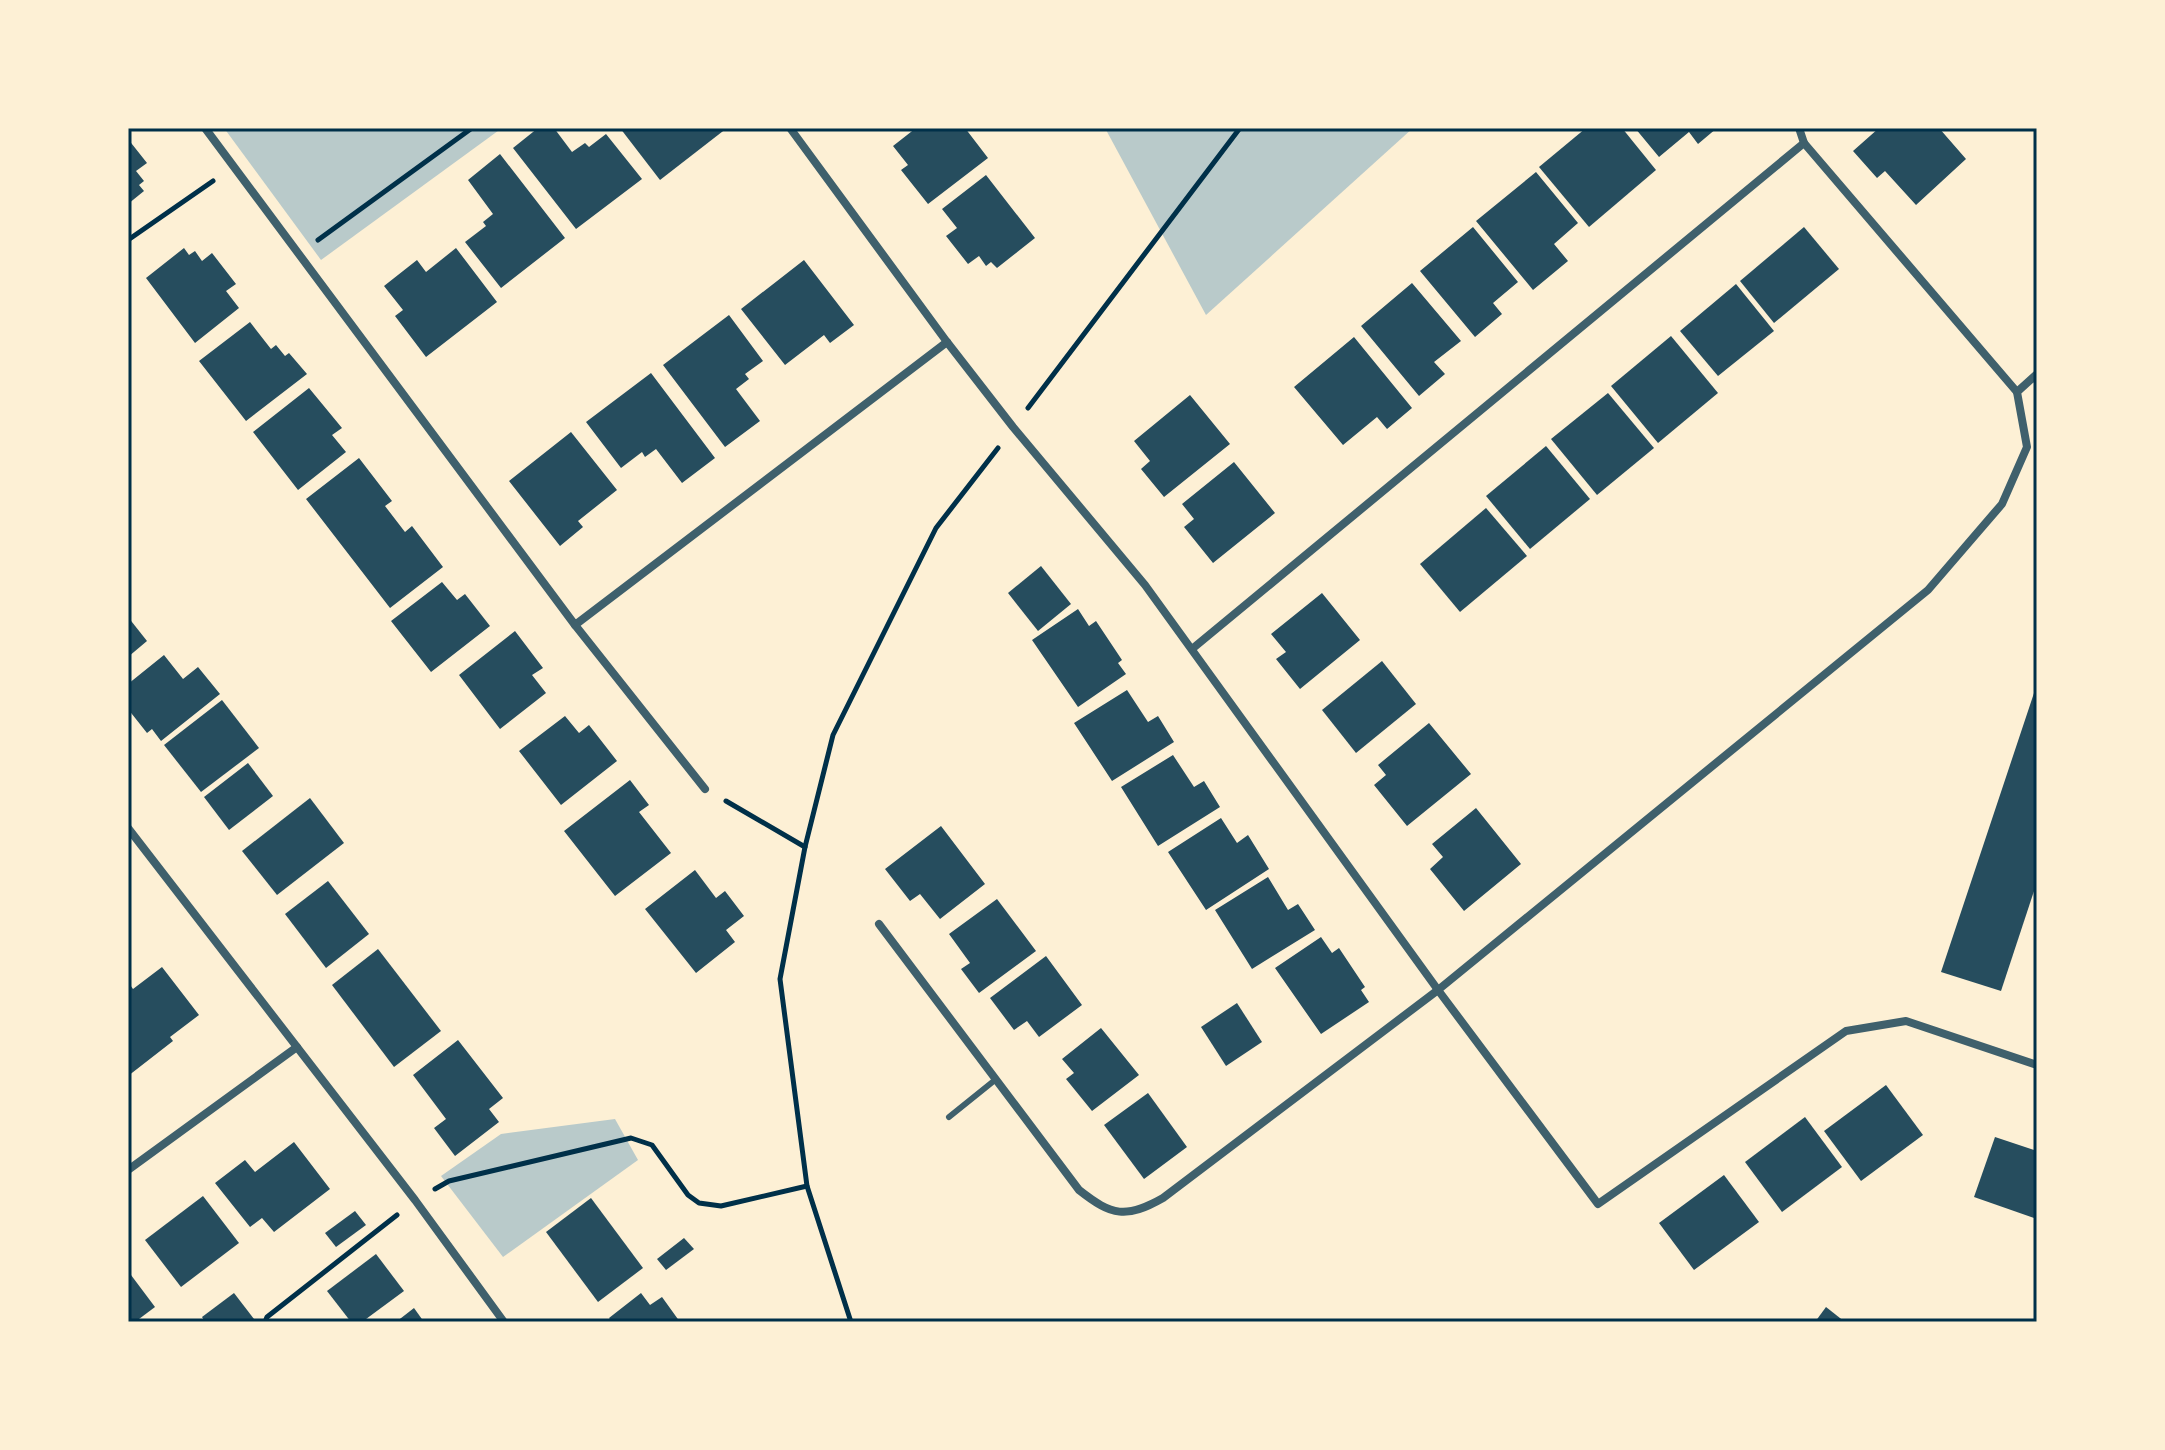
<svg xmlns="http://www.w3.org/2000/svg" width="2165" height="1450" font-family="Inter,sans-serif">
	<rect width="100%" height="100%" fill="#fdf0d5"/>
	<!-- green -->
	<g fill="#b9caca">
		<path d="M 224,128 L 502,128 L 321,260 Z"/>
		<path d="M 1105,128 L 1413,128 L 1206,315 Z"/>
		<path d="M 615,1119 L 638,1160 L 503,1257 L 441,1176 L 501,1134 Z"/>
	</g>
	<!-- building -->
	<g fill="#264d5e">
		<path d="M 538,128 L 554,128 L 572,152 L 585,143 L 589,147 L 606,134 L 642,179 L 576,229 L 513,148 Z"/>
		<path d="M 620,128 L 727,128 L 660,180 Z"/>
		<path d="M 916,128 L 965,128 L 988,158 L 928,204 L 901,170 L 908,165 L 893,146 Z"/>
		<path d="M 1586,128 L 1622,128 L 1656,170 L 1589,227 L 1539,167 Z"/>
		<path d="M 1635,128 L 1717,128 L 1698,144 L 1689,132 L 1659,157 Z"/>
		<path d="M 1879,128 L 1939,128 L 1966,159 L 1916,205 L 1885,171 L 1877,178 L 1853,151 Z"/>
		<path d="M 128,139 L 147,163 L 136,171 L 144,181 L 139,185 L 144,191 L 128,204 Z"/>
		<path d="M 500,154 L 565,238 L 501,288 L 465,242 L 486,226 L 483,222 L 493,214 L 468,180 Z"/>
		<path d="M 1536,172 L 1578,223 L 1554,244 L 1568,261 L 1533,290 L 1476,221 Z"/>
		<path d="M 986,175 L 1035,238 L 997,268 L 991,262 L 986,266 L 979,256 L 968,264 L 946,236 L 957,228 L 942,209 Z"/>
		<path d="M 1473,227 L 1518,282 L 1493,303 L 1502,314 L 1475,337 L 1420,271 Z"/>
		<path d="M 1804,227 L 1839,269 L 1774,323 L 1740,281 Z"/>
		<path d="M 184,248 L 189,255 L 195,251 L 202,261 L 212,253 L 236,284 L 226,291 L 239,308 L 195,343 L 146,278 Z"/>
		<path d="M 456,248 L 497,302 L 426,357 L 395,316 L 403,310 L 384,286 L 417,260 L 426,272 Z"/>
		<path d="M 804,260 L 854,325 L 830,343 L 824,335 L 785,365 L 741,309 Z"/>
		<path d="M 1412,283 L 1461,341 L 1434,362 L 1445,374 L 1419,396 L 1361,326 Z"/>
		<path d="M 1736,284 L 1774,331 L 1718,376 L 1680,331 Z"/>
		<path d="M 729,315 L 763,361 L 745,374 L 749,379 L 736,389 L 760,421 L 725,447 L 663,365 Z"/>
		<path d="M 250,322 L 271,349 L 276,345 L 285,356 L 289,353 L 307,374 L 246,421 L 199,361 Z"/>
		<path d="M 1671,336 L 1718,393 L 1658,443 L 1611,386 Z"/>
		<path d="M 1354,337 L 1412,408 L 1387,429 L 1377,417 L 1343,445 L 1294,387 Z"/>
		<path d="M 651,373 L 715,458 L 682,483 L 656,449 L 645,457 L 642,452 L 621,468 L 586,422 Z"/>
		<path d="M 309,388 L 342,428 L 332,435 L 346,452 L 298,490 L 253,432 Z"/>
		<path d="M 1608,393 L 1654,448 L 1597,495 L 1551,439 Z"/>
		<path d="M 1190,395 L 1230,444 L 1164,497 L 1141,469 L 1150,461 L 1134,441 Z"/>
		<path d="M 571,432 L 617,490 L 578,521 L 583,527 L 560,546 L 509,481 Z"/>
		<path d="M 1546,446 L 1590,499 L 1530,549 L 1486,496 Z"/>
		<path d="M 359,458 L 392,501 L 385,506 L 405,532 L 412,526 L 443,567 L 390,608 L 306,499 Z"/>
		<path d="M 1234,462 L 1275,513 L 1213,563 L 1184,527 L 1194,519 L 1182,504 Z"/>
		<path d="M 1486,508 L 1527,556 L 1460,612 L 1420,564 Z"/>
		<path d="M 1041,566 L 1071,604 L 1038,631 L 1008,593 Z"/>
		<path d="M 442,582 L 457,600 L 465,594 L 490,626 L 431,672 L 391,621 Z"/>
		<path d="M 1322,593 L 1360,640 L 1300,689 L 1276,659 L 1286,652 L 1271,634 Z"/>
		<path d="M 1078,609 L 1089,626 L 1096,621 L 1122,660 L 1118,663 L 1126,674 L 1078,707 L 1032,640 Z"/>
		<path d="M 128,617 L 147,641 L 128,657 Z"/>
		<path d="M 515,631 L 543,668 L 532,675 L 546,693 L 500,729 L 459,675 Z"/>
		<path d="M 164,655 L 183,679 L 198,667 L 220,694 L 161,741 L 152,729 L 147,733 L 128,709 L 128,684 Z"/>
		<path d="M 1382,661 L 1416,704 L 1356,753 L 1322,710 Z"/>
		<path d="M 2037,684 L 2037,882 L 2001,991 L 1941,972 Z"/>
		<path d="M 1127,690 L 1148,722 L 1158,716 L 1174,742 L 1112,781 L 1074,723 Z"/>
		<path d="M 222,700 L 259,748 L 201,792 L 164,745 Z"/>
		<path d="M 565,716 L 579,733 L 589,725 L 617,761 L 561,805 L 519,751 Z"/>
		<path d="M 1429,723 L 1471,774 L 1407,826 L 1374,785 L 1386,775 L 1378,765 Z"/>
		<path d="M 1173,755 L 1194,787 L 1204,781 L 1220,807 L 1158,846 L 1121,787 Z"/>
		<path d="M 248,763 L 273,796 L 229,830 L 204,797 Z"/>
		<path d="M 630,780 L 649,805 L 639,812 L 671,853 L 615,896 L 564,831 Z"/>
		<path d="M 310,798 L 344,843 L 277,895 L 242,851 Z"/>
		<path d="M 1476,808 L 1521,864 L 1464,911 L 1430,869 L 1443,857 L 1432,844 Z"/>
		<path d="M 1221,818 L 1237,843 L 1248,835 L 1269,869 L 1206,910 L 1168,852 Z"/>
		<path d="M 941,826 L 985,884 L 940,919 L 920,894 L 910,901 L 885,869 Z"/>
		<path d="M 695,870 L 716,898 L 725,891 L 744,916 L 726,930 L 735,942 L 696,973 L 645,909 Z"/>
		<path d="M 1268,877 L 1288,910 L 1298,904 L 1315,930 L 1252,969 L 1215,910 Z"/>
		<path d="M 328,881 L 369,934 L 326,968 L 285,914 Z"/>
		<path d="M 997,899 L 1036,951 L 979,993 L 961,969 L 970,963 L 949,934 Z"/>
		<path d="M 1321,937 L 1332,953 L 1339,948 L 1365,987 L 1361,990 L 1369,1002 L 1321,1034 L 1275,968 Z"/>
		<path d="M 378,949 L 441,1031 L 394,1067 L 332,985 Z"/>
		<path d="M 1046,956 L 1082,1005 L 1039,1037 L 1027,1021 L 1014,1030 L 990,998 Z"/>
		<path d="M 162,967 L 199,1015 L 170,1037 L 173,1041 L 128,1076 L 128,982 L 133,989 Z"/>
		<path d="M 1237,1003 L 1262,1042 L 1226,1066 L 1201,1027 Z"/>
		<path d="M 1101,1028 L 1139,1075 L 1092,1111 L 1066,1079 L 1074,1073 L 1062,1059 Z"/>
		<path d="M 458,1040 L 503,1098 L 489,1109 L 499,1122 L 455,1156 L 434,1128 L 446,1119 L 413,1075 Z"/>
		<path d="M 1886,1085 L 1923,1135 L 1861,1181 L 1824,1131 Z"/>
		<path d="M 1148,1093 L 1187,1147 L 1144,1179 L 1104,1125 Z"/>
		<path d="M 1805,1117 L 1842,1167 L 1782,1212 L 1745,1162 Z"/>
		<path d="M 1995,1137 L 2037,1151 L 2037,1219 L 1974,1197 Z"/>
		<path d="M 294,1142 L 330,1189 L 274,1232 L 262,1218 L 250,1227 L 215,1183 L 245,1160 L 255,1172 Z"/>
		<path d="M 1724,1175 L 1759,1222 L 1694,1270 L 1659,1223 Z"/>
		<path d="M 203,1196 L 239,1243 L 181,1287 L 145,1240 Z"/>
		<path d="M 591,1198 L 643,1268 L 598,1302 L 546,1232 Z"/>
		<path d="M 355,1211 L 366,1225 L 336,1247 L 325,1233 Z"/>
		<path d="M 684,1238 L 694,1249 L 666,1270 L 657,1259 Z"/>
		<path d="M 376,1254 L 404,1291 L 362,1322 L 351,1322 L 327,1291 Z"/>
		<path d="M 128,1271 L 155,1307 L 135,1322 L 128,1322 Z"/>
		<path d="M 234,1293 L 254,1319 L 250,1322 L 205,1322 L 202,1317 Z"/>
		<path d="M 641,1293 L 650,1305 L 662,1297 L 680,1322 L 612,1322 L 609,1318 Z"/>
		<path d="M 1826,1307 L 1845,1322 L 1815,1322 Z"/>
		<path d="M 414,1308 L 424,1322 L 396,1322 Z"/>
	</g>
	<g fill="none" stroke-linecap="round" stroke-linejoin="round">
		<!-- path -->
		<g stroke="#003049" stroke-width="5">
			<path d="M 128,240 L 213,181"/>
			<path d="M 318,240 L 472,128"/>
			<path d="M 1028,408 L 1240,128"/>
			<path d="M 726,801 L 805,847"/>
			<path d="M 435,1189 L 449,1181 L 631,1138 L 652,1145 L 688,1195 L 699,1203 L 721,1206 L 807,1186"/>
			<path d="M 265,1322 L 267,1317 L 397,1215"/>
			<path d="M 851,1322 L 807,1186 L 780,979 L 805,847 L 833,735 L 936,528 L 998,448"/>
		</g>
		<!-- service -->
		<path stroke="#3f606c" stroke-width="6" d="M 949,1117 L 995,1080"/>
		<!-- minor -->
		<g stroke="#3f606c" stroke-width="8">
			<path d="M 205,128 L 575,625 L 947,342"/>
			<path d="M 790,128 L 947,342 L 1013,427 L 1145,585 L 1438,990 L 1598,1204 L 1846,1031 L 1906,1021 L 2037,1065"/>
			<path d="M 1799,128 L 1804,143 L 2017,392"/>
			<path d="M 575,625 L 705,789"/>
			<path d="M 1192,649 L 1804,143"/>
			<path d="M 128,828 L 415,1200 L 504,1322"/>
			<path d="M 879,924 L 1079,1190 C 1112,1216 1126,1219 1163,1198 L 1438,990 L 1928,590 L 2002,504 L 2027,447 L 2017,392 L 2037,374"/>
			<path d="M 128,1170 L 297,1047"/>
		</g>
	</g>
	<!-- border -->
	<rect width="2165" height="1450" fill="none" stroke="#fdf0d5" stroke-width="260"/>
	<rect x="130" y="130" width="1905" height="1190" fill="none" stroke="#003049" stroke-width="3"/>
</svg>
